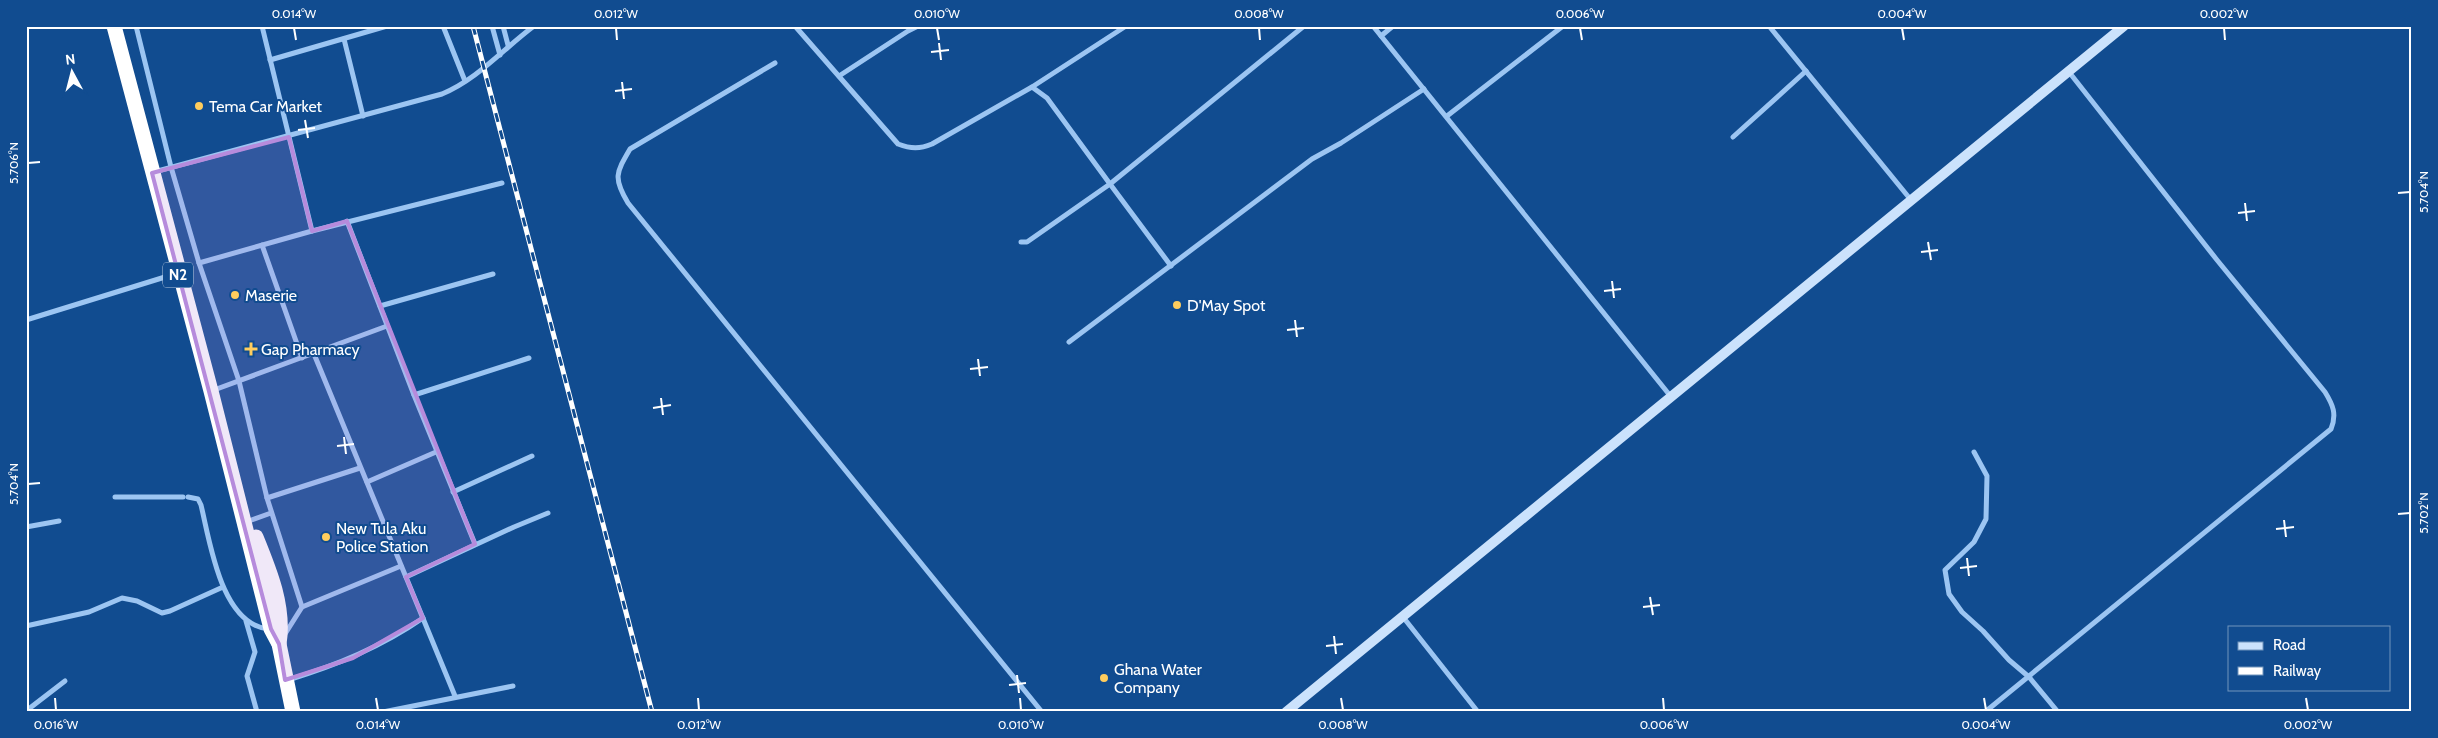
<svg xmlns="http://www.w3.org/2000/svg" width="2438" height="738" font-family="Cabin,sans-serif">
	<rect width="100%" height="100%" fill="#114c90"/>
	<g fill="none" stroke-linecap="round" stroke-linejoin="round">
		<!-- street -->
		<g stroke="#9cc5f2" stroke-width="5">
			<path d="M 136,26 L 171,167 L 199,263 L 239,381 L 267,498 L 302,607"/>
			<path d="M 443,26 L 465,81"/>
			<path d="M 492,26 L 500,55"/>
			<path d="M 503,26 L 508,45"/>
			<path d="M 795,26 L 898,144 C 911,149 920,149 932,144 L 1032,87"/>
			<path d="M 1373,26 L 1672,398"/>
			<path d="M 1769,26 L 1911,200"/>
			<path d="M 1381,36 L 1393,26"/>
			<path d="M 344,39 L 363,116"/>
			<path d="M 270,60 L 387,26"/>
			<path d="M 775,63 L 630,149 C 616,173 613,178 628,203 L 1042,712"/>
			<path d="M 839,76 L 908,31 L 918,26"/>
			<path d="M 1447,116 L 1563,26"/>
			<path d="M 1733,137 L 1806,71"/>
			<path d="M 154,172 L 442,94 C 478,79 503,49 534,26"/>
			<path d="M 347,221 L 414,395 L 475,544"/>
			<path d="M 312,231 L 502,183"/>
			<path d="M 1021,242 L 1027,242 L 1110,184 L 1047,98 L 1032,87 L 1126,26"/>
			<path d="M 262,245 L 302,358"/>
			<path d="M 199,263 L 312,231 L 262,26"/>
			<path d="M 1171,266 L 1110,184 L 1304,26"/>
			<path d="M 380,306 L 493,274"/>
			<path d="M 26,320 L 178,273"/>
			<path d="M 1069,342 L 1312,159 L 1341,143 L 1424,89"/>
			<path d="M 314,354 L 455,696"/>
			<path d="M 214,390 L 387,326"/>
			<path d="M 414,395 L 529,358"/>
			<path d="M 1974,452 L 1987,476 L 1986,519 L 1974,542 L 1945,570 L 1949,594 L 1962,612 L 1983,631 L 2009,660 L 2029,677 L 2058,712"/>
			<path d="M 367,482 L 436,452"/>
			<path d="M 453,492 L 532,456"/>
			<path d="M 115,497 L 183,497"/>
			<path d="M 188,497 L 198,499 L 201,505 C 210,542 221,625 269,629"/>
			<path d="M 267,498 L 360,468"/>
			<path d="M 246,522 L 271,513"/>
			<path d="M 26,527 L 59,521"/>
			<path d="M 406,577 L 514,527 L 548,513"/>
			<path d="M 1403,617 L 1478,712"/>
			<path d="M 246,621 L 255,652 L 247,676 L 257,712"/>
			<path d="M 26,626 L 89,612 L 122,598 L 137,601 L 162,613 L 170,611 L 223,587"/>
			<path d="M 285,634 L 302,607 L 401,566"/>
			<path d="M 288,680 C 337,665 381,647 423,618"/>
			<path d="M 26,711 L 65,681"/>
			<path d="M 383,712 L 513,686"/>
			<path d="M 1985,712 L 2331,429 C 2337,414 2333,405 2325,392 L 2217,260 L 2069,72"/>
		</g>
		<!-- secondary -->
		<path stroke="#cbe2fc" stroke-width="10" d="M 1286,712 L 2124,26"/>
		<!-- highway -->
		<g stroke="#fff" stroke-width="15">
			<path d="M 114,26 L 211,391 L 271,629 L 279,644 L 293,712"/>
			<path d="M 256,537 C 270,571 285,608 279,644"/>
		</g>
		<!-- rail casing -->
		<g stroke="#fff" stroke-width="5">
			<path id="rail" d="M 473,26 L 652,712"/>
		</g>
		<!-- rail -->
		<use href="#rail" stroke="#114c90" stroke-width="3" stroke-dasharray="9" stroke-linecap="butt"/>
	</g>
	<!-- marked area -->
	<path fill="#b68bdc" fill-opacity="0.2" stroke="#b68bdc" stroke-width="4" stroke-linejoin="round" d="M 289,137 L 312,231 L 347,221 L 475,544 L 406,577 L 423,618 L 353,658 L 285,680 L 279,644 L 271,629 L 152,173 Z"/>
	<!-- ticks -->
	<path fill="none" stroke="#fff" stroke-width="2" d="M 294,28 L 296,40M 616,28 L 617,40M 937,28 L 939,40M 1259,28 L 1260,40M 1580,28 L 1582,40M 1902,28 L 1904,40M 2224,28 L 2225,40M 939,43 L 941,60M 931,52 L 949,50M 622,82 L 624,99M 615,91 L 632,89M 305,120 L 308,138M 298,130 L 315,128M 28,163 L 40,162M 2398,193 L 2410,192M 2245,203 L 2247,221M 2238,213 L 2255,211M 1928,242 L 1931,260M 1921,252 L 1938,250M 1612,281 L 1614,298M 1604,291 L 1621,289M 1295,320 L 1297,337M 1287,330 L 1304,328M 978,359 L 980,376M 970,369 L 988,367M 661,398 L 663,415M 653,408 L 671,405M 344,437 L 346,454M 337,446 L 354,444M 28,484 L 40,483M 2398,514 L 2410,513M 2284,520 L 2286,537M 2276,529 L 2294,527M 1967,558 L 1969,576M 1960,568 L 1977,566M 1650,597 L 1653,615M 1643,607 L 1660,605M 1334,636 L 1336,654M 1326,646 L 1343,644M 1017,675 L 1019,693M 1009,685 L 1026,683M 55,698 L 56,710M 376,698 L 378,710M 698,698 L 699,710M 1020,698 L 1021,710M 1341,698 L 1343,710M 1663,698 L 1664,710M 1984,698 L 1986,710M 2306,698 L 2308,710"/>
	<!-- markers -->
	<g fill="#ffcd5d" stroke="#114c90" stroke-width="2">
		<circle cx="199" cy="106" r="5"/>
		<circle cx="235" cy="295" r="5"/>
		<circle cx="1177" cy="305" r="5"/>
		<path d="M248.5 341.5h5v5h5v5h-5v5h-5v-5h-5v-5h5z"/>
		<circle cx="326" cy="537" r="5"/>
		<circle cx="1104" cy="678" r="5"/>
	</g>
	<g text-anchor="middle" stroke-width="4" stroke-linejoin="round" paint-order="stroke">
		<!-- shield labels -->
		<rect fill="#114c90" stroke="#b8c9de" stroke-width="1" x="163" y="262.5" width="30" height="25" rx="4"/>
		<g font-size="15" font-weight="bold" fill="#fff">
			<text x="178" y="280">N2</text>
		</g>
		<!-- poi labels -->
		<g font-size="16" fill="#fff" stroke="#114c90" text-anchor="start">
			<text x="209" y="112">Tema Car Market</text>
			<text x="245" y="301">Maserie</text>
			<text x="1187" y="311">D'May Spot</text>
			<text x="261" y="355">Gap Pharmacy</text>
			<text x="336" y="534">New Tula Aku<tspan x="336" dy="18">Police Station</tspan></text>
			<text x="1114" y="675">Ghana Water<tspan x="1114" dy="18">Company</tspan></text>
		</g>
	</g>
	<!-- border -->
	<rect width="2438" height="738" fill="none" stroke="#114c90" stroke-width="55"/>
	<!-- legend -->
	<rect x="2228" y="626" width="162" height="65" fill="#114c90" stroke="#7094bc"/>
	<rect x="2238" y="642" width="25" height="8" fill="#cbe2fc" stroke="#7094bc"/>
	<text x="2273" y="650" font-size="15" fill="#ffffff">Road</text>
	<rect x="2238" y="667" width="25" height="8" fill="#ffffff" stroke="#7094bc"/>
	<text x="2273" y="676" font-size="15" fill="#ffffff">Railway</text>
	<!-- north arrow -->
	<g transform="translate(72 72) rotate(353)" stroke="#114c90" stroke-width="4" paint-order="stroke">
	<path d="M0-4L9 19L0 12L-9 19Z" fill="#ffffff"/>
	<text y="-8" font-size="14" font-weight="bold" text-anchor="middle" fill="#ffffff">N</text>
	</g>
	<rect x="28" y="28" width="2382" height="682" fill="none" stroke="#fff" stroke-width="2"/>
	<g font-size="12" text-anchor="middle" fill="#fff">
		<text x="294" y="18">0.014°W</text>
		<text x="616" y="18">0.012°W</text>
		<text x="937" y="18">0.010°W</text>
		<text x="1259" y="18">0.008°W</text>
		<text x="1580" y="18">0.006°W</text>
		<text x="1902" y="18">0.004°W</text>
		<text x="2224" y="18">0.002°W</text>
		<text transform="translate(14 163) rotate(-90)" y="4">5.706°N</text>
		<text transform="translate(2424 192) rotate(-90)" y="4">5.704°N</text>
		<text transform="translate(14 484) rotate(-90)" y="4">5.704°N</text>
		<text transform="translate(2424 513) rotate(-90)" y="4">5.702°N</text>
		<text x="56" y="729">0.016°W</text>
		<text x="378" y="729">0.014°W</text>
		<text x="699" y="729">0.012°W</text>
		<text x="1021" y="729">0.010°W</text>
		<text x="1343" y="729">0.008°W</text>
		<text x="1664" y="729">0.006°W</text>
		<text x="1986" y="729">0.004°W</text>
		<text x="2308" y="729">0.002°W</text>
	</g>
</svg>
